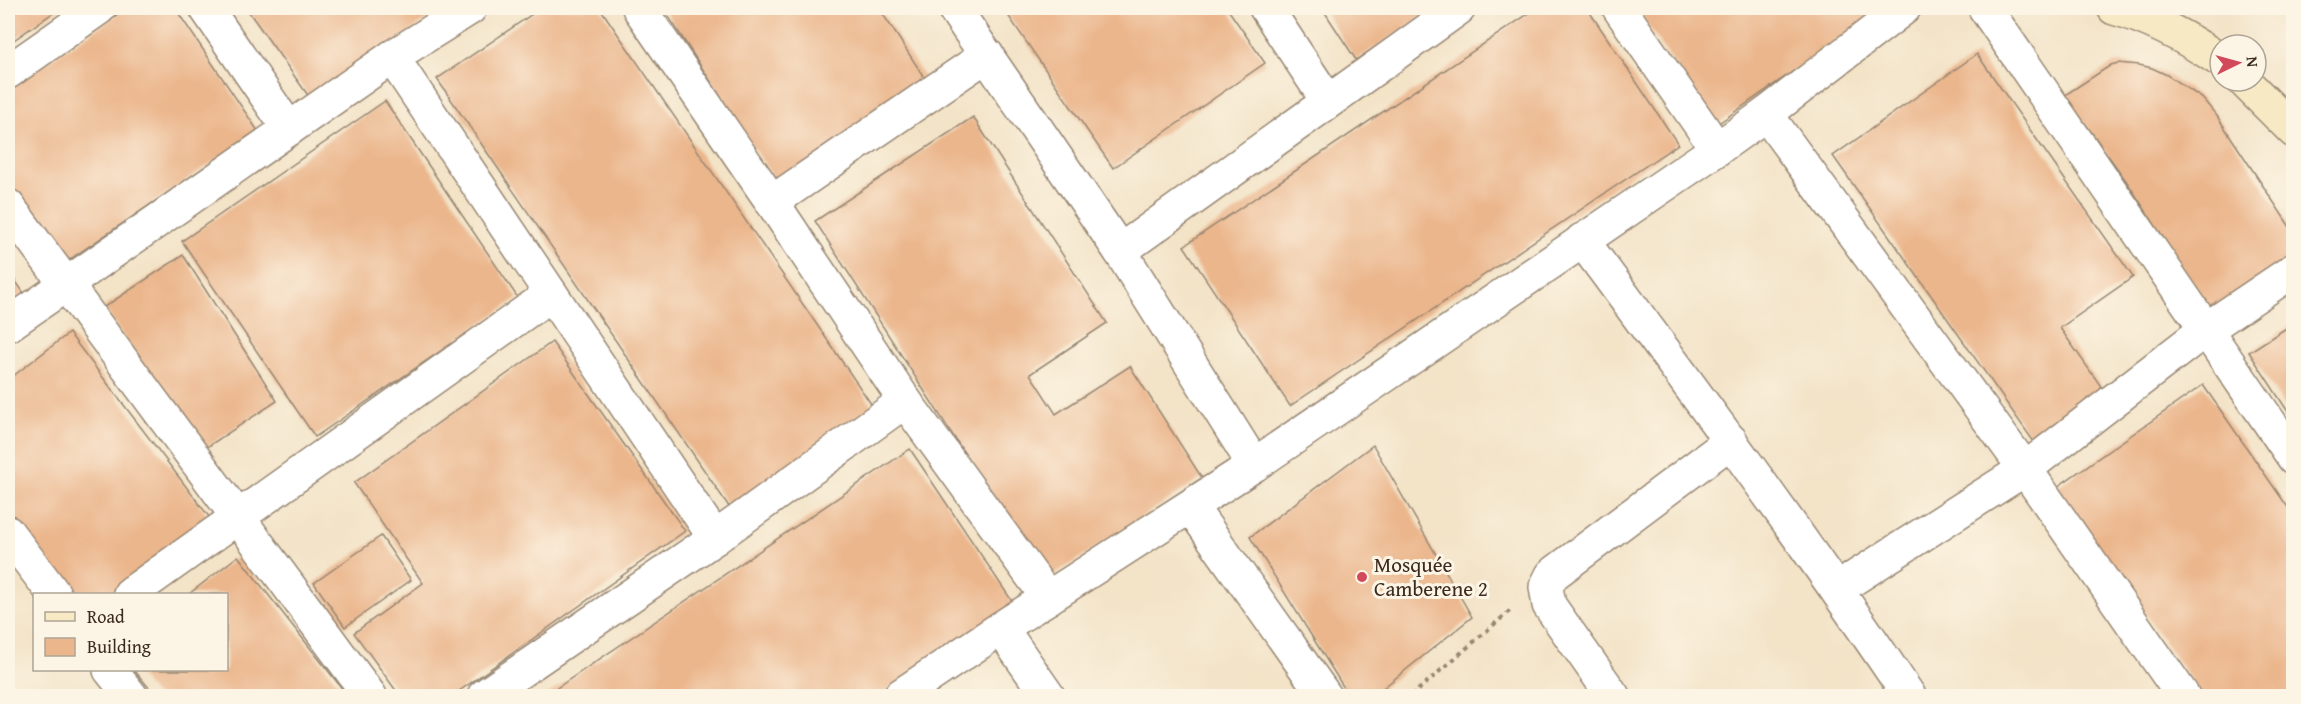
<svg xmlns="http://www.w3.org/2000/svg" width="2301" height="704" font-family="'Gentium Book Plus',serif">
	<rect width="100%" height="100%" fill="#fcf5e5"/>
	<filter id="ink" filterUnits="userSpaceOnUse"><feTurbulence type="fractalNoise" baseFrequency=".0167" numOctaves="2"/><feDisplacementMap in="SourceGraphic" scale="12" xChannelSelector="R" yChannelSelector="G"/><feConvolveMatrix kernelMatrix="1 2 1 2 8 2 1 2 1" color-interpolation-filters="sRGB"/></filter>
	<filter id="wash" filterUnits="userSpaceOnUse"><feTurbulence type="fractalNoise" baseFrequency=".008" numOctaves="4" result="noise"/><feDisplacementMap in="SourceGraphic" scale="24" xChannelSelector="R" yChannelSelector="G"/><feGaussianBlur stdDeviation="1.35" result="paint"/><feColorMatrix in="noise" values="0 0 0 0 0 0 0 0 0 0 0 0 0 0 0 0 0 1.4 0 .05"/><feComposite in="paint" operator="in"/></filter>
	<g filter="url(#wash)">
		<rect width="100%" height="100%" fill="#f3e3c7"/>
		<g id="blocks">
			<!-- building -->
			<g fill="#ebb68c">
				<path d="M 8,8 L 60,8 L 8,44 Z"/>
				<path d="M 127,8 L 175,8 L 258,131 L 63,264 L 8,181 L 8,89 Z"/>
				<path d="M 246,8 L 443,8 L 312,101 Z"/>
				<path d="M 541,8 L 600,8 L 878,414 L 734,514 L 437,79 Z"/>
				<path d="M 663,8 L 879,8 L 930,86 L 778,185 Z"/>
				<path d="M 1003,8 L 1227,8 L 1265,63 L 1113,168 Z"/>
				<path d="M 1322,8 L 1435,8 L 1356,60 Z"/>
				<path d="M 1537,8 L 1587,8 L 1678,144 L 1290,406 L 1184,246 Z"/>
				<path d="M 1636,8 L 1879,8 L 1881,10 L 1716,125 Z"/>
				<path d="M 1977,54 L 2133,277 L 2060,328 L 2112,402 L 2041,452 L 1833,156 Z"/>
				<path d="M 2118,63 L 2139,65 L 2152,68 L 2167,75 L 2202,98 L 2217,116 L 2294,233 L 2294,257 L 2211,311 L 2127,182 L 2065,95 L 2111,65 Z"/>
				<path d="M 385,101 L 518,298 L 315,437 L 182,241 Z"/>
				<path d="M 973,117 L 1107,323 L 1030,374 L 1056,414 L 1130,366 L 1202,478 L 1046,580 L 815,221 Z"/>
				<path d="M 183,255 L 277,401 L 198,453 L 104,307 Z"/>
				<path d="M 8,270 L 24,293 L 8,305 Z"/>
				<path d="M 2294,323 L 2294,421 L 2249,352 Z"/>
				<path d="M 69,333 L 210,518 L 111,594 L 73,594 L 8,508 L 8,380 Z"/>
				<path d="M 552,342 L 685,531 L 452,696 L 400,696 L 354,633 L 423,583 L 354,483 Z"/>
				<path d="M 2203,385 L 2294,516 L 2294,696 L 2202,696 L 2057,487 Z"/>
				<path d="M 1373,445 L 1472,617 L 1373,696 L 1349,696 L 1250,537 Z"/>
				<path d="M 910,449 L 1014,604 L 878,696 L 545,696 Z"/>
				<path d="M 381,536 L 411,580 L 345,627 L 314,583 Z"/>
				<path d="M 238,556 L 285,616 L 348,696 L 156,696 L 134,670 L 226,670 L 226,594 L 189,594 Z"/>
			</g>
		</g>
	</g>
	<g filter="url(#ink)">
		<use href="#blocks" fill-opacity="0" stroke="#978672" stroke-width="1.5"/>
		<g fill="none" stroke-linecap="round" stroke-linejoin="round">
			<!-- street casing -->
			<g stroke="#978672" stroke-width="36">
				<g id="street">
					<path d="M 206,8 L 289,129"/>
					<path d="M 639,8 L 772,202 L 905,401 L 1048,598"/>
					<path d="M 954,8 L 1120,251 L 1254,465"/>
					<path d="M 1266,8 L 1327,100"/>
					<path d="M 1619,8 L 1717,149"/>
					<path d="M 1985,8 L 2294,458"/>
					<path d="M 392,57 L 715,538"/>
					<path d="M 8,72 L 99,8"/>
					<path d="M 1766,114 L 2025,469 L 2183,696"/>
					<path d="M 772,202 L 987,55"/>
					<path d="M 8,206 L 370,696"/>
					<path d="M 1582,240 C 1694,391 1805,541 1909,696"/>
					<path d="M 1120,251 L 1459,8"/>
					<path d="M 8,325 L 392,57 L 470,8"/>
					<path d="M 1191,507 L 1325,696"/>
					<path d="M 8,533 L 54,594"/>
					<path d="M 1837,589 L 2025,469 L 2205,330 L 2294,270"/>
					<path d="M 130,594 L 551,294"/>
					<path d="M 1001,628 L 1048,696"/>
					<path d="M 110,670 L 131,696"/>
					<path d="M 484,696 L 715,538 L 905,401"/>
					<path d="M 900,696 L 1001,628 L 1254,465 L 1717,149 L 1766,114 L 1904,8"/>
					<path d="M 1613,696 L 1549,605 L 1546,587 L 1552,575 L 1731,441"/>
				</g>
			</g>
			<!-- secondary casing -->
			<g stroke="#978672" stroke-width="36">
				<g id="secondary">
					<path d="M 2114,8 C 2153,19 2187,38 2220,60"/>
					<path d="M 2244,81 L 2294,131"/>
				</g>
			</g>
			<!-- path -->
			<path stroke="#978672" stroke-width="4" stroke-dasharray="4.5 4.5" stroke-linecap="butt" d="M 1411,696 L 1512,609"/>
			<!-- street -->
			<use href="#street" stroke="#fff" stroke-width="33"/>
			<!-- secondary -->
			<use href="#secondary" stroke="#f7e9c3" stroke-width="33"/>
		</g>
	</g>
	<!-- markers -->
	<circle fill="#d1495b" stroke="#fcf5e5" stroke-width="2" cx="1362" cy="577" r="6"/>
	<g text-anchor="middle" stroke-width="6" stroke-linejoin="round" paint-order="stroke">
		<!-- poi labels -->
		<g font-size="21" fill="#3b2a1e" stroke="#fcf5e5" text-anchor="start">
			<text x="1374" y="572">Mosquée<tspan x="1374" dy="24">Camberene 2</tspan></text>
		</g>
	</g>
	<!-- margin -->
	<rect width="2301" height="704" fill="none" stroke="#fcf5e5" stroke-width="30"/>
	<!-- legend -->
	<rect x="33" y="593" width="195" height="78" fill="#fcf5e5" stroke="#afa495" stroke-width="1.5"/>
	<rect x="45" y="612" width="30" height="9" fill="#f7e9c3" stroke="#afa495" stroke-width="1.5"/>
	<text x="87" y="623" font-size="18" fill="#3b2a1e">Road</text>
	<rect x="45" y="638" width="30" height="18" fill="#ebb68c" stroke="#afa495" stroke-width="1.5"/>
	<text x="87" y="653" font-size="18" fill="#3b2a1e">Building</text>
	<!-- north arrow -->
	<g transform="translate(2238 63) rotate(85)"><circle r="28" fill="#fcf5e5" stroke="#afa495" stroke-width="1.5"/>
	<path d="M0-4.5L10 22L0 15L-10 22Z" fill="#d1495b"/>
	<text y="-9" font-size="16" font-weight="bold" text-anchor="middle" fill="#3b2a1e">N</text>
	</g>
</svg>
